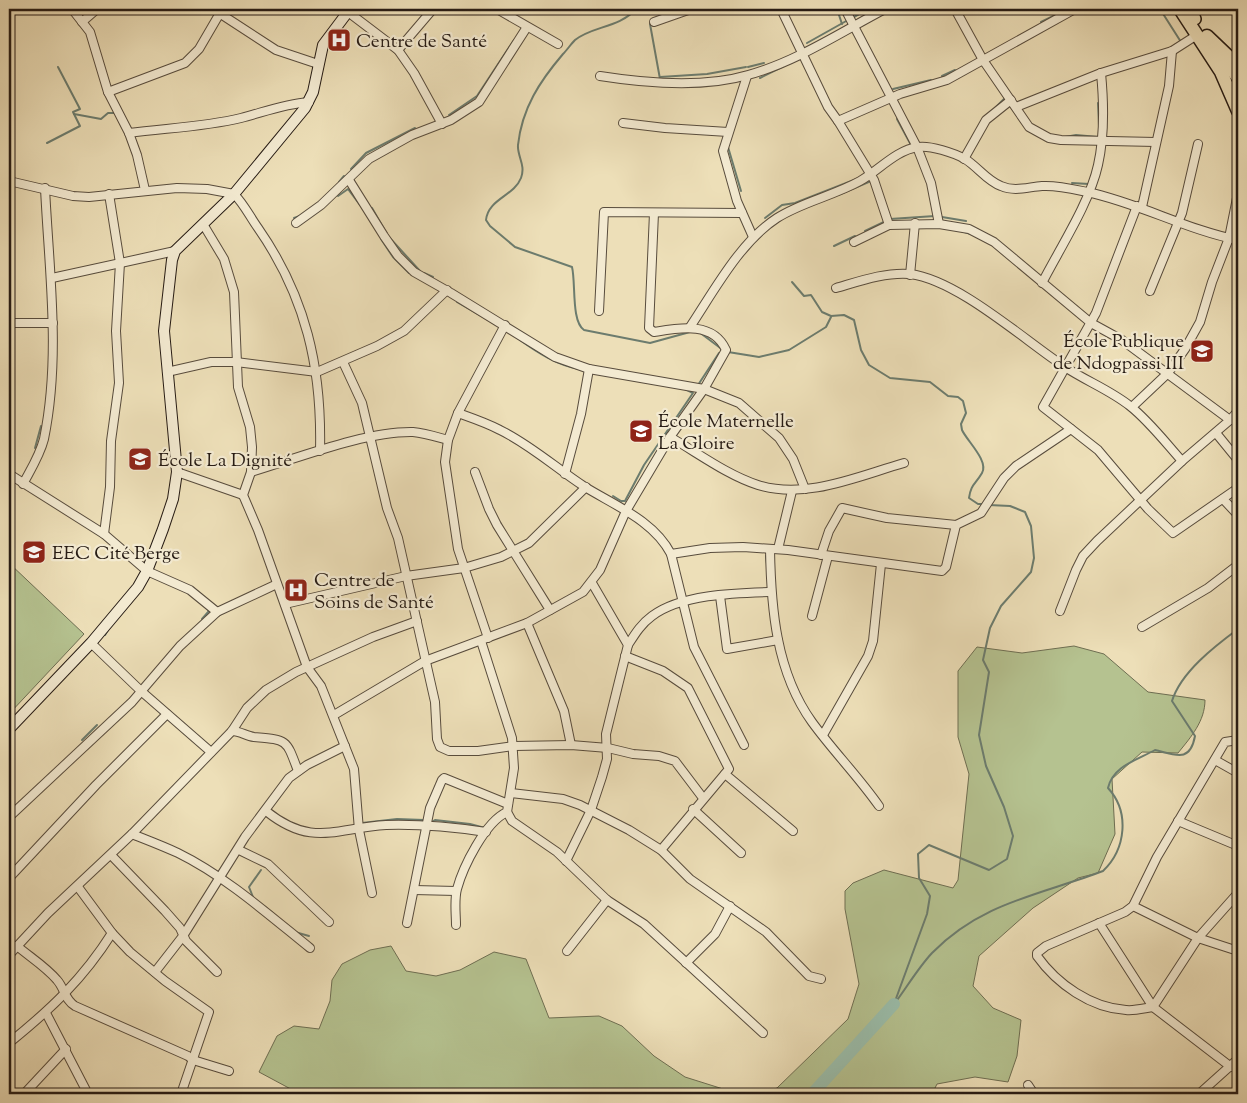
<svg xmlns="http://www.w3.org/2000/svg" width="1247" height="1103" font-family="'Sorts Mill Goudy',serif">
	<rect width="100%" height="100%" fill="#eddfb8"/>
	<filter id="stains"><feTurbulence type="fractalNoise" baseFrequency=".004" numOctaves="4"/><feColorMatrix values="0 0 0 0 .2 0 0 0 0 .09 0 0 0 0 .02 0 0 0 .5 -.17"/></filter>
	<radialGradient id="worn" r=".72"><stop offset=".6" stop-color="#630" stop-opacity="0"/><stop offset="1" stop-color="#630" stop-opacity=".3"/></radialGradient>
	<!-- green -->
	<g fill="#b5c290" stroke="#6e6e52">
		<path d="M 9,563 L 84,634 L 9,714 Z"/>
		<path d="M 1074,646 L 1104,654 L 1148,692 L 1205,700 C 1205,721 1191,737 1178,753 L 1142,752 L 1112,779 L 1115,834 L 1098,873 L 1078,878 L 1033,908 L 979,956 L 973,986 L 993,1008 L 1021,1020 L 1017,1056 L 1008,1082 L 975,1077 L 937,1084 L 932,1094 L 758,1094 L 777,1088 L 848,1019 L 859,984 L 845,909 L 845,891 L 853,883 L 884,870 L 953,888 L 958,880 L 969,774 L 958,737 L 958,671 L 977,647 L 1022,653 Z"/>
		<path d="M 391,946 L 406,971 L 436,976 L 460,970 L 494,952 L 526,959 L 549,1018 L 599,1016 L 622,1026 L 654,1056 L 685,1077 L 739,1094 L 300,1094 L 259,1072 L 277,1036 L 294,1026 L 319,1029 L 330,1001 L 332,980 L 342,964 L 370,950 Z"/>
	</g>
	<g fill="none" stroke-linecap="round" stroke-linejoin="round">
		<!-- stream -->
		<g stroke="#6c7c6e" stroke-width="2">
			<path d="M 636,9 C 619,28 592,26 575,40 C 571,44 567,50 563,54 C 540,81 522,108 518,145 C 517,156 526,165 521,178 C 514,196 488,199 486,220 L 490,226 L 515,247 L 572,267 C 576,283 571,321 584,330 L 650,343 L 690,332"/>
			<path d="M 837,9 L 842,24"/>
			<path d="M 1160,9 L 1181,42"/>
			<path d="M 852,18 L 863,12"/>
			<path d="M 652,21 L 650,24 L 660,79"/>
			<path d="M 1041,22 L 1068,9"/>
			<path d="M 807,43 L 848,20"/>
			<path d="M 58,67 L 80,109 L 73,112 L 74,114"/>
			<path d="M 748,67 L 764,63"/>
			<path d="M 942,76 L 955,70"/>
			<path d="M 660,77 L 707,74 L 746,67"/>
			<path d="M 760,78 L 790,63"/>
			<path d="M 893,89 L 931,80"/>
			<path d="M 1098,103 L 1099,126"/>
			<path d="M 992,111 L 1006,97"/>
			<path d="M 74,114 L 101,119 L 108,113 L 115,113"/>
			<path d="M 449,115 L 477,96 L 514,40"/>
			<path d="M 897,119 L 911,145"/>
			<path d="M 1065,137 L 1076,135 L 1098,137"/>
			<path d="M 47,143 L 80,126 L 74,114"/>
			<path d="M 728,147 L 741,191"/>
			<path d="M 351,169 L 366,153 L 415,128"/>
			<path d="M 339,182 L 344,176"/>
			<path d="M 1072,183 L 1089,184"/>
			<path d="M 838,195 L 871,181"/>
			<path d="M 338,196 L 348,189 L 360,205"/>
			<path d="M 372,208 L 388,236 L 420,271"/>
			<path d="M 942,217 L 966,221"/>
			<path d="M 294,218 L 300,216"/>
			<path d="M 765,218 L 782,205 L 795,203 L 859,178"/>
			<path d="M 890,219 L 935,216"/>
			<path d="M 865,231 L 886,221"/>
			<path d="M 961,231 L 971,234"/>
			<path d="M 381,239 L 393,257 L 409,273"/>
			<path d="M 834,246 L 855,236"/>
			<path d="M 424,273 L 433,277 L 432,279"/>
			<path d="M 792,282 L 804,296 L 811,295 L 822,312 L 831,316 L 844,315 L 854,320 L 861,350 L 869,365 L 890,378 L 930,382 L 948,396 L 958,397 L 963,401 L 966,413 L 961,424 L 962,430 C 967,441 989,461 982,473 C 975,485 971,484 969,498 L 978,504 L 984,504"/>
			<path d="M 457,302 L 488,320"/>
			<path d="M 699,332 L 723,350"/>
			<path d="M 520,340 C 538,353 557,365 579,369"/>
			<path d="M 728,352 L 759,357 L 789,350 L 826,327 L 831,317"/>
			<path d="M 698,385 L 719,353"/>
			<path d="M 35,448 L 41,426"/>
			<path d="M 613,496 L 621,501 L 625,501 L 644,465 L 693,393 L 685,389"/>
			<path d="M 766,556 L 768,572"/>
			<path d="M 202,619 L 209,611 L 207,608"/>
			<path d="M 105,635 L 108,630"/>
			<path d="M 82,740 L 97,725"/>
			<path d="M 362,823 L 397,819 L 424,820"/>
			<path d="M 430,823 L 435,820 L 470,824 L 485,828"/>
			<path d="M 253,897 L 249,887 L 261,870"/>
			<path d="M 264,906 L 274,914"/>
			<path d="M 295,932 L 309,936"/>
			<path d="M 895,1003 C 907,987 918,968 932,953 C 982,902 1040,895 1103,871 C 1126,849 1130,812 1108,788 C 1113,766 1137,760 1155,750 C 1176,755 1190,763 1195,736 L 1172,701 C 1181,672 1215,646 1238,629"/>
			<path d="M 894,1004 L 927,914 L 930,896 L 919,878 L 918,854 L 929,845 L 989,870 L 1007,859 L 1013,836 L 1004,807 L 986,766 L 979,735 L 989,672 L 983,660 L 990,628 L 1001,606 L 1031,572 L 1034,558 L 1031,526 L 1025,512 L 1010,506 L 989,505"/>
		</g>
		<!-- river -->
		<path stroke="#9abdaa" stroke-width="12" d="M 812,1094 L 894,1004"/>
		<!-- minor casing -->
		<g stroke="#584c3d" stroke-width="10">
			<g id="minor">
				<path d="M 72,9 L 90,32 L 108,92 L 129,133 L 137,155 L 145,190"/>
				<path d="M 213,9 L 276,50 L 318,64"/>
				<path d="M 497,9 L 558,44"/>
				<path d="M 781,9 L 828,107 L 838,121 L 900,94 L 947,80 L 1075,9"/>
				<path d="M 845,9 L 917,147 L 931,183 L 939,224"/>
				<path d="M 955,9 L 983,60 L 1029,127 L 1049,138 L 1061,140 L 1156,142"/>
				<path d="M 9,11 L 12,9"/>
				<path d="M 348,12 L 398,50 L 414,73 L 442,124"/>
				<path d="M 82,22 L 97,9"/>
				<path d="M 654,22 L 691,9"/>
				<path d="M 398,50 L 433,9"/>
				<path d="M 600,76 C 644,83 704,88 748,75 C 796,62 841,32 885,9"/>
				<path d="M 747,76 L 723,151 L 737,201 L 753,237"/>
				<path d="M 108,92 L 185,63 L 199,49 L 220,13"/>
				<path d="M 1016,107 L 1101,73 L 1172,51 L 1197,35"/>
				<path d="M 838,121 L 874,180 L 889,225"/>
				<path d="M 623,123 L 665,128 L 728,132"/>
				<path d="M 129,133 C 166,128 204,127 241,118 C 264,112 284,104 309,102"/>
				<path d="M 964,159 L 986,120 L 1011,100"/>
				<path d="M 349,180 L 384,236 L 398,256 L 414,272 L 451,293 L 555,357 L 589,369 L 704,389 L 739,403 L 779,438 L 793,459 L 805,489"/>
				<path d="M 9,181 L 73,196 L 89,197 L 177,188 L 207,189 L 234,194 C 244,204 250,217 258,228 C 306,297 322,368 320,451"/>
				<path d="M 1137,206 L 1096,313 L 1043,407 L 1098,450 L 1148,509 L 1173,533 L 1238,488"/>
				<path d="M 1142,207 L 1169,86 L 1172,51"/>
				<path d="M 296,223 L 321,205 L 369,159 L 412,135 L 451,120 L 479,102 L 527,27"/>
				<path d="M 203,224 L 224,259 L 234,292 L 238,387 L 250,427 L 252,447 L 251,472 L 243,495 L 258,530 L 307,667 L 321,686 L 354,769 L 359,830 L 372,893"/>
				<path d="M 854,242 L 889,225 L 939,224 L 969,229 L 994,242 L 1091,323 L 1122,340 L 1230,420 L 1182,461 L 1097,541 L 1083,556 L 1076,570 L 1060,611"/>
				<path d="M 910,275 L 915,223"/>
				<path d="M 52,278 L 175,251"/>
				<path d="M 1042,283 C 1060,248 1090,202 1098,165 C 1105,134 1104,104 1101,73"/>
				<path d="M 836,288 C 860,281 885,272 910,274 C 958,280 1024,340 1065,367 C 1086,381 1110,390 1130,406 C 1149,421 1165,442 1182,461"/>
				<path d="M 1150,291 L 1182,213 L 1198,144"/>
				<path d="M 599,311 L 604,212 L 742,213"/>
				<path d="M 9,323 L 53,323"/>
				<path d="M 690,327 C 714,291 740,242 777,218 C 802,202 833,196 860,181 C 878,171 896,150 918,147 C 930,145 954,153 965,159 C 978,167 987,181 1001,186 C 1015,192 1028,187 1042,186 C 1057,185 1073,189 1087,192 C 1139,203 1187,230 1238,240"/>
				<path d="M 343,362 L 362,403 L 387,508 L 398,538 L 435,702 L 437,739 L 440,747 L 449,751 L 478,751 L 514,746 L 571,745 L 608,748 L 633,754 L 659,756 L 675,761 L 703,798"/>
				<path d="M 167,372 L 211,362 L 236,362 L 317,372 L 377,346 L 404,331 L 447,290"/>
				<path d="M 1132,407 L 1168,373 L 1185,349 L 1200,322 L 1212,282 L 1229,238 L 1238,193"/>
				<path d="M 458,413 C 472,418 487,423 500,430 C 531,445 557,469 585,487 C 616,506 654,521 671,554 L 694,647 L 744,745"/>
				<path d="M 1230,420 L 1238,411"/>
				<path d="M 1216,433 L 1238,460"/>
				<path d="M 670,437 C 698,453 727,475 758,485 C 806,500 858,476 904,463"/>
				<path d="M 177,472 L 243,495"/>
				<path d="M 251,472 C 298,458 366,431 413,432 C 425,433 437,437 448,440"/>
				<path d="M 475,472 L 489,509 L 497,525 L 550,610"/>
				<path d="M 9,474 L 104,534 L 147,571 L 190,590 L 217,612"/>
				<path d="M 565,474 L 581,414 L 589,369"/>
				<path d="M 23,484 C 31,469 40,455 44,439 C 61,356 49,271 45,188"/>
				<path d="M 1223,499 L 1238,515"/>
				<path d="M 104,534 L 110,487 L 111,441 L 119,383 L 116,331 L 120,263 L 109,194"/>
				<path d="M 770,549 C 771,608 776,672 812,722 C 833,751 858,776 879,806"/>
				<path d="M 778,549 L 792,491"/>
				<path d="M 671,554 L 710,548 L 743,547 L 788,550 L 942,571 L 946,567 L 956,525 L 981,513 L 1004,478 L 1016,466 L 1071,429"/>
				<path d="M 821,555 L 829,531 L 842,508 L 887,518 L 956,525"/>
				<path d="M 720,596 L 727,649 L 778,640"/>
				<path d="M 285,604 L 406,576 L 464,568 L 501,557 L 529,543 L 586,487"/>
				<path d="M 812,616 L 828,556"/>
				<path d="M 527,623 L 564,711 L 571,745"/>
				<path d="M 1142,627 L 1208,588 L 1238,565"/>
				<path d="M 488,638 L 458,549 L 445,462 L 448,440 L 458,413 L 505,325"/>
				<path d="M 91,643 L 141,691 L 211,752"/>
				<path d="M 628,645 C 635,634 641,624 652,616 C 681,594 736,593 771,592"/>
				<path d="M 625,656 L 663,671 L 688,688 L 729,769 L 661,850"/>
				<path d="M 334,715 L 425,661 L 527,623 L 583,592 L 600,570 L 626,511 L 670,437 L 704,389 L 726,350 C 713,321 679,328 654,332 L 649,328 L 654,213"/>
				<path d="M 232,731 C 240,731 246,736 254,737 C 288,740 286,739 298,771"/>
				<path d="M 823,735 L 868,656 L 873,641 L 881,564"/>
				<path d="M 1238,740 L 1225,742 L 1157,857 L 1133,906 L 1125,912 L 1046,946 L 1037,953 L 1037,956 C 1057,984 1091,1008 1126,1010 C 1135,1011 1145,1008 1153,1007 L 1198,938 L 1238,893"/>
				<path d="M 1215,760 L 1238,773"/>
				<path d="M 725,774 L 793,831"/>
				<path d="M 511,793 L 563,799 L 580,805 L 629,830 L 661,850 L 690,879 L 766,932 L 809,976 L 821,979"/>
				<path d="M 693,809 L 741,853"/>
				<path d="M 266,811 C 312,848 336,828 386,825 C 420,824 453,827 486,832"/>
				<path d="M 507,812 L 512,821 L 557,852 L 607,900 L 644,924 L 763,1033"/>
				<path d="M 9,817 L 132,702 L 180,646 L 217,612 L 277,584"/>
				<path d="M 1178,821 L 1238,846"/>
				<path d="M 132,834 C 147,840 163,846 178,853 C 225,876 269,915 310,948"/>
				<path d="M 239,850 L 268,864 L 329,922"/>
				<path d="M 111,855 L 165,911 L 180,928 L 186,941 L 217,972"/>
				<path d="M 566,861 L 591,810 L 602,777 L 607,759 L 606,734 L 628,645 L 592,583"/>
				<path d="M 9,878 L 96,785 L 167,714"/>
				<path d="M 78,887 L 112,933 L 130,952 L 165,981 L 209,1012 L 181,1094"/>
				<path d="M 414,890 L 456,891"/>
				<path d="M 1133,906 L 1198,938 L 1238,951"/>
				<path d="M 407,923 L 430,808 L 442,780 L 444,778 L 508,804"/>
				<path d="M 1099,923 L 1153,1007 L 1231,1067"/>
				<path d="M 456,925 C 456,914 454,900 457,889 C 463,867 485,822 507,812 L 514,768 L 512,738 L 481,641"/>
				<path d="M 17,946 C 30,957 46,967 57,980 C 65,989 64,999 75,1006 L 188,1056 L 193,1060 L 229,1071"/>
				<path d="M 567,951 L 607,900"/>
				<path d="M 9,955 L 48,913 L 132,834 L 232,731 L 247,708 L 266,690 L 296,672 L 373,637 L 417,621"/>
				<path d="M 686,963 L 715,934 L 730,906"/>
				<path d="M 155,972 L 183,936 L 245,837 L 289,778 L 307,765 L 345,746"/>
				<path d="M 46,1013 L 88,1094"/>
				<path d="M 9,1043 C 51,1009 83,979 112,933"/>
				<path d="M 1028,1085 L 1034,1094"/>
				<path d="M 24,1094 L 66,1049"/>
				<path d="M 1199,1094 L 1238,1059"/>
			</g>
		</g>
		<!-- secondary casing -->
		<g stroke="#261b14" stroke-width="12">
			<path id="secondary" d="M 9,729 L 91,643 L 138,587 L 147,571 L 163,529 L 173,499 L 177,472 L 164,331 L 172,260 L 175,251 L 234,194 L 305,108 L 313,92 L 323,45 L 350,9"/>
		</g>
		<!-- primary casing -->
		<g stroke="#261b14" stroke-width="14">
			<path id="primary" d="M 1191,9 L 1195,19"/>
		</g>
		<!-- trunk casing -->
		<g stroke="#261b14" stroke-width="15">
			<g id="trunk">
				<path d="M 1180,9 L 1221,72 L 1238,111"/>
				<path d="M 1207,36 L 1229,57 L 1238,62"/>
				<path d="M 1217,51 L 1238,78"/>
			</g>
		</g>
		<!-- minor -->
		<use href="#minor" stroke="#f3ead1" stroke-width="8"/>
		<!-- secondary -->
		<use href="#secondary" stroke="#f3ead1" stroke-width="10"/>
		<!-- primary -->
		<use href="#primary" stroke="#eddfb8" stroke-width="11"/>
		<!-- trunk -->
		<use href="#trunk" stroke="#eddfb8" stroke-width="12"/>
	</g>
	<!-- icons -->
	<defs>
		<g id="hospital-square" transform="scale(1.25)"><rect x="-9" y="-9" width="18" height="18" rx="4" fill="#8f2418" stroke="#f3ead1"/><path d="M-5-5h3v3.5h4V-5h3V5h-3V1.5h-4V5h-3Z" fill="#fff"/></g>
		<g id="school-square" transform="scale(1.25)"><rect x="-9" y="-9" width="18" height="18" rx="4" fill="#8f2418" stroke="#f3ead1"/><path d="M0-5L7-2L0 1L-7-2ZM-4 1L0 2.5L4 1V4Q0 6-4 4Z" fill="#fff"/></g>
	</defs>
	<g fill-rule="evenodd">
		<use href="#hospital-square" x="339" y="40"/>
		<use href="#school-square" x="1202" y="351"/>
		<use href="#school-square" x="641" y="431"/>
		<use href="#school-square" x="140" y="459"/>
		<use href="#school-square" x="34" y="552"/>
		<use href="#hospital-square" x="296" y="590"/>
	</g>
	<g text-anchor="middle" stroke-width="4.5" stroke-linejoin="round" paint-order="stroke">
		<!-- poi labels -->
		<g font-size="19" fill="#261b14" stroke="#f3ead1" text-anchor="start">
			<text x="356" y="47">Centre de Santé</text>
			<text x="1184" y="347" text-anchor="end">École Publique<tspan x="1184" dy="22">de Ndogpassi III</tspan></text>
			<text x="658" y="427">École Maternelle<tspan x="658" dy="22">La Gloire</tspan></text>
			<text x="158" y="466">École La Dignité</text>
			<text x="52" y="559">EEC Cité Berge</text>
			<text x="314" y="586">Centre de<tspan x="314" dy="22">Soins de Santé</tspan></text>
		</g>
	</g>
	<!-- margin -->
	<rect width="1247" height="1103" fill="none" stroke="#eddfb8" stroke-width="30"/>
	<rect x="10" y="10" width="1227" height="1083" fill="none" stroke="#261b14" stroke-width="2.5"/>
	<rect x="15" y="15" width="1217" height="1073" fill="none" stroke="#261b14"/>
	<rect width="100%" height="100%" filter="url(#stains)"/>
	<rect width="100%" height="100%" fill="url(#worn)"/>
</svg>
